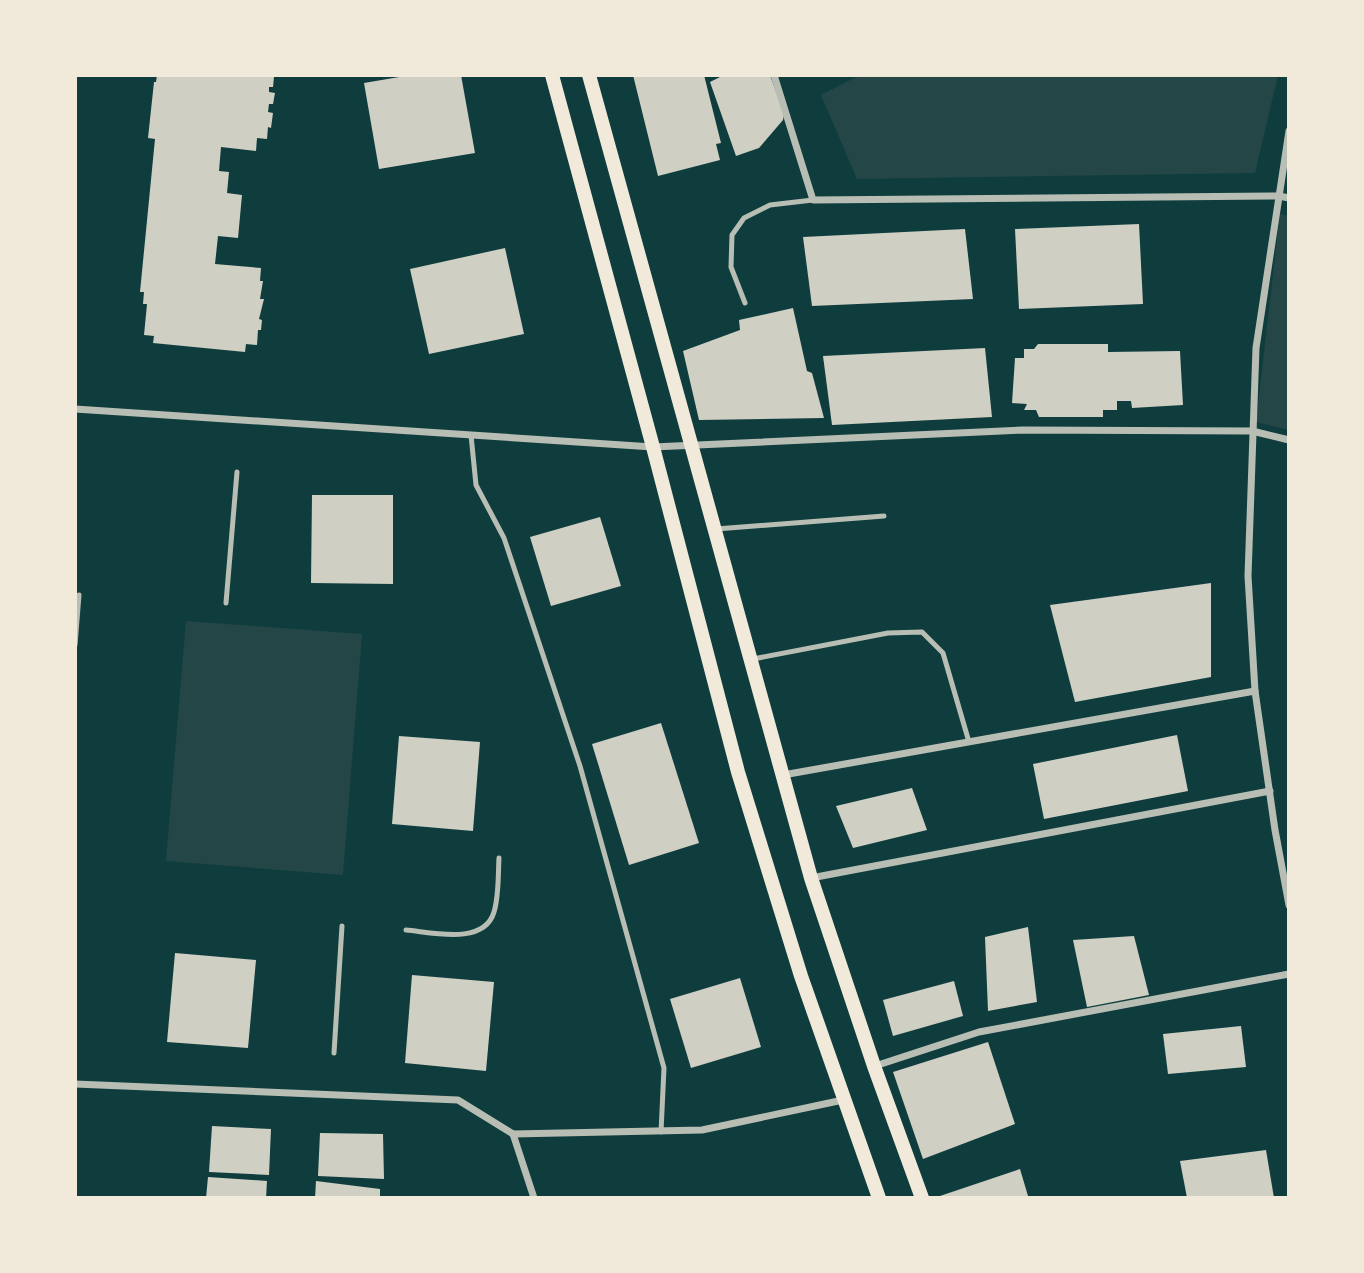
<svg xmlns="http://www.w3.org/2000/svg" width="1364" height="1273" font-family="Georgia,serif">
	<rect width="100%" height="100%" fill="#0f3d3e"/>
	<!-- green -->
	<g fill="#244646">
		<path d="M 860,75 L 1278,75 L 1255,173 L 857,179 L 821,95 Z"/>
		<path d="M 1280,214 L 1289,216 L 1289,430 L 1256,422 Z"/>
		<path d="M 186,621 L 362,634 L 343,875 L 166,861 Z"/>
	</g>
	<!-- building -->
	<g fill="#cfcfc3">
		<path d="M 157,75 L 270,75 L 274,77 L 273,87 L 269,87 L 269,92 L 275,93 L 273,104 L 269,104 L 268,112 L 273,113 L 271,128 L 268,127 L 267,139 L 257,138 L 256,151 L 221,147 L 219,171 L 229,172 L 227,193 L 242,195 L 238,238 L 218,236 L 215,264 L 261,268 L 260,281 L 263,281 L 260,299 L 264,299 L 259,319 L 262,320 L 261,330 L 258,330 L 257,345 L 246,344 L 245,352 L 153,343 L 154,336 L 144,335 L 147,304 L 143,304 L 144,292 L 140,292 L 155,139 L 148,138 L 154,82 L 156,82 Z"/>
		<path d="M 411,75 L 461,75 L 475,153 L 379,169 L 364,83 Z"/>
		<path d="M 633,75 L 704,75 L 721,143 L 716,144 L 720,160 L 658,176 Z"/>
		<path d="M 724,75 L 770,75 L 784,114 L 783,120 L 759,148 L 736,156 L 710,82 Z"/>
		<path d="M 1139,224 L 1143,304 L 1019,309 L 1015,229 Z"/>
		<path d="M 965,229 L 973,299 L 812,306 L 803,237 Z"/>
		<path d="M 505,248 L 524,334 L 429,354 L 410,269 Z"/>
		<path d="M 793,308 L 807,371 L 812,373 L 824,418 L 699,420 L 683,351 L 740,330 L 739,320 Z"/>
		<path d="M 1038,344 L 1108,344 L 1108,352 L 1180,351 L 1183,405 L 1132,408 L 1131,401 L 1117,401 L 1117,410 L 1103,410 L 1103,417 L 1039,417 L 1036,410 L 1024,410 L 1027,404 L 1012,403 L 1015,358 L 1024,358 L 1024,349 L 1034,349 Z"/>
		<path d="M 985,348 L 992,417 L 832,425 L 823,356 Z"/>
		<path d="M 312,495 L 393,495 L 393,584 L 311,583 Z"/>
		<path d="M 600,517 L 621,586 L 551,606 L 530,537 Z"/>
		<path d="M 1211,583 L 1211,677 L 1075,702 L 1050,605 Z"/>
		<path d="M 661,723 L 699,843 L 629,865 L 592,744 Z"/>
		<path d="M 1177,735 L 1188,791 L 1044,819 L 1033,764 Z"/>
		<path d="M 399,736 L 480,742 L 473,831 L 392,824 Z"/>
		<path d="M 912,788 L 927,830 L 853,848 L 836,806 Z"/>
		<path d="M 1028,927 L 1037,1002 L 988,1011 L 985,937 Z"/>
		<path d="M 1134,936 L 1149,995 L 1087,1007 L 1073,940 Z"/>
		<path d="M 175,953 L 256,960 L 248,1048 L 167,1042 Z"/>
		<path d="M 412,975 L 494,982 L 486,1071 L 405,1063 Z"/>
		<path d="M 740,978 L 761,1047 L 691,1068 L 670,999 Z"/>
		<path d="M 954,981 L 963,1016 L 893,1036 L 883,1000 Z"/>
		<path d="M 1241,1026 L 1246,1067 L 1168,1074 L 1163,1034 Z"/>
		<path d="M 988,1042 L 1015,1124 L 923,1159 L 893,1072 Z"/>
		<path d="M 212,1126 L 271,1129 L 269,1175 L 209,1172 Z"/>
		<path d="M 320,1133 L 383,1134 L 384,1179 L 318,1176 Z"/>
		<path d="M 1266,1150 L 1274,1198 L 1187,1198 L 1180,1161 Z"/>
		<path d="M 1020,1169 L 1028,1196 L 1024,1198 L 934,1198 Z"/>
		<path d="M 208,1177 L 267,1181 L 266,1198 L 206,1198 Z"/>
		<path d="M 316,1181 L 380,1189 L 380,1198 L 315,1198 Z"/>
	</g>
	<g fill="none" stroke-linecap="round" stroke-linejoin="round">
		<!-- service -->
		<g stroke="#b8beb3" stroke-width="5">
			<path d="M 745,303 L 731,267 L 732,235 L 744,218 L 770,205 L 813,200"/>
			<path d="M 471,435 L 476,485 L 504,538 L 580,766 L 664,1068 L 661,1132"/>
			<path d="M 716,529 L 884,516"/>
			<path d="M 226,603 L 237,472"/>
			<path d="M 75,645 L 79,595"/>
			<path d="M 753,659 L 888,633 L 922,632 L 943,653 L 969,742"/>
			<path d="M 406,930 C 431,932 484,946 494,912 C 499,896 498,875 499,858"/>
			<path d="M 334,1053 L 342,926"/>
		</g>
		<!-- minor -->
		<g stroke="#b8beb3" stroke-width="7">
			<path d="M 774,75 L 813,200 L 1279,196 L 1289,198"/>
			<path d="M 1289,131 L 1256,348 L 1248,576 L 1255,691 L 1275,830 L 1289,905"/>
			<path d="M 75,409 L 653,447 L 1023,430 L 1252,431 L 1289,440"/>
			<path d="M 783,775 L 1255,691"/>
			<path d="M 811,878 L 1270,791"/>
			<path d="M 875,1066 L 979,1032 L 1289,974"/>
			<path d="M 75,1084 L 458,1100 L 513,1134"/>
			<path d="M 513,1134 L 702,1130 L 843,1100"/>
			<path d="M 513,1134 L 534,1198"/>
		</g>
		<!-- secondary -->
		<g stroke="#f1e9da" stroke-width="14">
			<path d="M 552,75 L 653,447 L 738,772 L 801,976 L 879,1198"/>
			<path d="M 589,75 L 811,878 L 874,1066 L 922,1198"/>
		</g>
	</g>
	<!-- border -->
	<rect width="1364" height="1273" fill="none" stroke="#f1e9da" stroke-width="154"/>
</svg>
